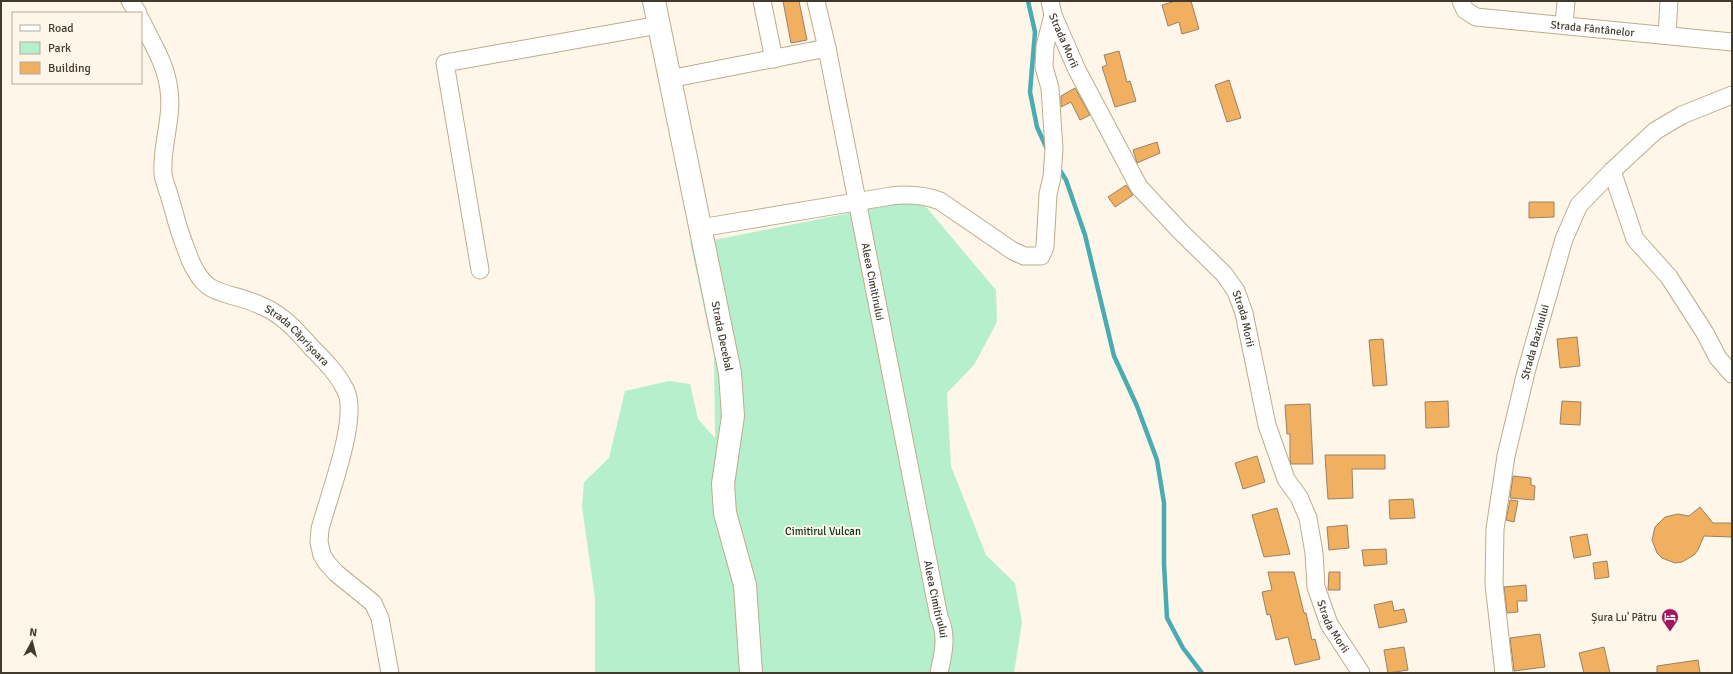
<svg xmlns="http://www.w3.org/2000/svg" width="1733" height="674" font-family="Signika,sans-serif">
	<rect width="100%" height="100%" fill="#fef7e9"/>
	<!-- green -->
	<path fill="#b6efcb" d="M 915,200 L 927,208 L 996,290 L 997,322 L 974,365 L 947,393 L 951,466 L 986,555 L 1015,583 L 1022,622 L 1014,673 L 595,673 L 595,598 L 582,507 L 584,482 L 609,458 L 625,391 L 669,381 L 690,384 L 698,419 L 715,438 L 714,356 L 690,241 L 714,240 Z"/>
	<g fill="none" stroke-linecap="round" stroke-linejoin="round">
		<!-- stream -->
		<g stroke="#4aacb3" stroke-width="4.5">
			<path d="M 1028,1 L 1035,32 L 1030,92 L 1037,127 L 1047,149"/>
			<path d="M 1058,167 L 1066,180 L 1085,235 L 1114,356 L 1137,406 L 1157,460 L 1164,503 L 1164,564 L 1167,618 L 1183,648 L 1202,673"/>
		</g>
	</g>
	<!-- building -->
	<g fill="#f0b060" stroke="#998166">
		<path d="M 783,1 L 799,1 L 807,40 L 791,43 Z"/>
		<path d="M 1176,1 L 1191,1 L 1199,29 L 1182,34 L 1179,22 L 1168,26 L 1162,5 Z"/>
		<path d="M 1119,51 L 1127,82 L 1130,81 L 1136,101 L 1115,107 L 1102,67 L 1107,65 L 1104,55 Z"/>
		<path d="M 1229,80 L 1241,118 L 1227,122 L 1215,85 Z"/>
		<path d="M 1075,88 L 1090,115 L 1080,120 L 1071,102 L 1061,107 L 1061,96 Z"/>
		<path d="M 1157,142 L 1160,153 L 1137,163 L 1133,150 Z"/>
		<path d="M 1126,185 L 1133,195 L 1115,207 L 1108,197 Z"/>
		<path d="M 1529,202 L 1554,202 L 1554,217 L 1529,218 Z"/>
		<path d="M 1577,337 L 1580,366 L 1560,368 L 1557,339 Z"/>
		<path d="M 1383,339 L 1387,385 L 1373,386 L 1369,340 Z"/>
		<path d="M 1448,401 L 1449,427 L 1426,428 L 1425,402 Z"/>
		<path d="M 1562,401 L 1581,402 L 1580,425 L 1560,424 Z"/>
		<path d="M 1310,404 L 1313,464 L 1291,464 L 1290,459 L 1290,434 L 1287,434 L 1285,405 Z"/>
		<path d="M 1325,455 L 1385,455 L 1385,469 L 1352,469 L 1353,498 L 1328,499 Z"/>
		<path d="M 1257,456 L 1265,482 L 1243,489 L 1235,463 Z"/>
		<path d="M 1513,476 L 1531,478 L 1531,485 L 1535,486 L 1534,500 L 1510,498 Z"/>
		<path d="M 1413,499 L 1415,518 L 1390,519 L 1389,500 Z"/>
		<path d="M 1510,500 L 1518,501 L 1514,522 L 1506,520 Z"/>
		<path d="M 1700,507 L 1713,523 L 1732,523 L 1732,537 L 1704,536 L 1698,550 L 1694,555 L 1682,562 L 1675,563 L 1662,558 L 1657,553 L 1652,540 L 1655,527 L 1665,517 L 1678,514 L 1689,516 Z"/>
		<path d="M 1277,508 L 1290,554 L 1264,557 L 1252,515 Z"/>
		<path d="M 1347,525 L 1349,548 L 1329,550 L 1327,527 Z"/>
		<path d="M 1587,534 L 1591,555 L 1574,558 L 1570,537 Z"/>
		<path d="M 1386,549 L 1387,564 L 1364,566 L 1362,550 Z"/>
		<path d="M 1607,561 L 1609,577 L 1595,579 L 1593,563 Z"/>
		<path d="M 1268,572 L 1294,572 L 1304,613 L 1306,613 L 1312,640 L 1315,639 L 1320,659 L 1295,665 L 1288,637 L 1276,640 L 1270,614 L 1267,615 L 1262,592 L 1272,590 Z"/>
		<path d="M 1329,572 L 1340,572 L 1340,590 L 1328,590 Z"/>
		<path d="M 1526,585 L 1527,601 L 1517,601 L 1518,612 L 1507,613 L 1504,587 Z"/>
		<path d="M 1392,601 L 1394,611 L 1404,609 L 1407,622 L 1379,628 L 1374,605 Z"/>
		<path d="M 1540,634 L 1545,667 L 1514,671 L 1510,638 Z"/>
		<path d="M 1404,647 L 1408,670 L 1388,673 L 1384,650 Z"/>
		<path d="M 1604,647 L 1610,673 L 1584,673 L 1579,653 Z"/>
		<path d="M 1698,660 L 1700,673 L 1657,673 L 1657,666 Z"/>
	</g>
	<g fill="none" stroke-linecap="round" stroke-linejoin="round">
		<!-- street casing -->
		<g stroke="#bcac8b" stroke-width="19">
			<g id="street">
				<path d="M 130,1 L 138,13"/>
				<path d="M 762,1 L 774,59"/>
				<path d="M 816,1 L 827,48"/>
				<path id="s1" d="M 1050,1 L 1053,15 L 1077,70 L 1139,187 L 1180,231 L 1224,274 L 1236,291 L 1244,313 L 1267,425 L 1286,479 L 1299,497 L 1308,518 L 1314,553 L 1316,587 L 1329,624 L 1361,673"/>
				<path id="s2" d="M 1461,1 L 1465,10 L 1476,17 L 1732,42"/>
				<path id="s3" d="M 141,20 C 152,43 166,64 169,90 C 173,118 161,146 163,174 C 164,182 168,190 170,198 C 174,211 177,225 182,238 C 188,255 196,281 213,289 C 228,296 246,298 262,306 C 283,315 297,331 312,348 C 325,361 338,374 346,391 C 359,419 328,498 320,529 L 319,542 L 322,555 L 327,563 L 336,573 L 373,603 L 380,618 L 390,673"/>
				<path d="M 1564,25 L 1566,1"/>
				<path d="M 1667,35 L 1669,1"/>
				<path id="s4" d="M 669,79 L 827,48 L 939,617 C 948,636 943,654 939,673"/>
				<path d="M 1612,171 L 1635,239 L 1669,277 L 1705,333 L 1718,358 L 1732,374"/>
				<path d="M 700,228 L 891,196 C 908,194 924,195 940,201 L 1013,251 L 1024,256 L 1041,256 L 1045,247 L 1048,194 L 1052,177 L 1054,149 L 1050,88 L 1044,67 L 1045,46 L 1053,15"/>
				<path d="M 480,270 L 445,63 L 659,25"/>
				<path id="s5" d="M 1504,673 L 1494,584 L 1495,529 L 1506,456 L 1526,372 L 1564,239 L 1579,205 L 1612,171 L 1655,131 L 1682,115 L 1732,95"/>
			</g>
		</g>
		<!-- secondary casing -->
		<g stroke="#bcac8b" stroke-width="24">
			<g id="secondary">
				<path id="s6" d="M 654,1 L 730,373 L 733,416 L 723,484 L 725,513 L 745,585 L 751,673"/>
			</g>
		</g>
		<!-- street -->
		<use href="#street" stroke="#fff" stroke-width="17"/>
		<!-- secondary -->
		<use href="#secondary" stroke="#fff" stroke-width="22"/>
	</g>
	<!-- icons -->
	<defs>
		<g id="hotel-pin" transform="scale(0.9)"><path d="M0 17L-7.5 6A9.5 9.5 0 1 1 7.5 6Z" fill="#a01560" stroke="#fef7e9"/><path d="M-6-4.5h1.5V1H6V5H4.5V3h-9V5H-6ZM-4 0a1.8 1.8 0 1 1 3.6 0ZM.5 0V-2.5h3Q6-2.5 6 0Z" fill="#fff"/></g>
	</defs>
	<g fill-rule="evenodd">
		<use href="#hotel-pin" x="1670" y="617"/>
	</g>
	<g text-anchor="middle" stroke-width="4" stroke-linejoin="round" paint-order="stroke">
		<!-- street labels -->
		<g font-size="11" fill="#423b2d" stroke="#fef7e9">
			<text dy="4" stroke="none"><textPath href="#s2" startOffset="140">Strada Fântânelor</textPath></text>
			<text dy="4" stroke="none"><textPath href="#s1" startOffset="42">Strada Morii</textPath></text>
			<text dy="4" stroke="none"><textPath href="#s4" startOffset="399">Aleea Cimitirului</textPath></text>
			<text dy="4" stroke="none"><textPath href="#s1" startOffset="378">Strada Morii</textPath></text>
			<text dy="4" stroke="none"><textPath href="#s6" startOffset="342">Strada Decebal</textPath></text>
			<text dy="4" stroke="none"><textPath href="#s3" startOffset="386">Strada Căprișoara</textPath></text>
			<text dy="4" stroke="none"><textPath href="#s5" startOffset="336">Strada Bazinului</textPath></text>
			<text dy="4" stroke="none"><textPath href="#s4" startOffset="723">Aleea Cimitirului</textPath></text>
			<text dy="4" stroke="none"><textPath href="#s1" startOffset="702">Strada Morii</textPath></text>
		</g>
		<!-- park labels -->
		<g font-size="11" fill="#07321d" stroke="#fef7e9">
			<text x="823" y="535">Cimitirul Vulcan</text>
		</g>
		<!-- poi labels -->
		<g font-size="11" fill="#423b2d" stroke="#fef7e9" text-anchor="end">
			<text x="1657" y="621">Șura Lu' Pătru</text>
		</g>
	</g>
	<!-- border -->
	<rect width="1733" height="674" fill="none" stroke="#423b2d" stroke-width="4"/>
	<!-- legend -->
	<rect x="12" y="12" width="130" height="72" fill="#fef7e9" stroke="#b3ac9e"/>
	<rect x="20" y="25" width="20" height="6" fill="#ffffff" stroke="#b3ac9e"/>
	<text x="48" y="32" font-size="12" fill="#423b2d">Road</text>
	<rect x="20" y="42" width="20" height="12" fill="#b6efcb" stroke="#b3ac9e"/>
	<text x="48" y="52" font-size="12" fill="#423b2d">Park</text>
	<rect x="20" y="62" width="20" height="12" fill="#f0b060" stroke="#b3ac9e"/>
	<text x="48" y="72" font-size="12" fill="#423b2d">Building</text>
	<!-- north arrow -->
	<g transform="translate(32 642) rotate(7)" stroke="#fef7e9" stroke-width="3" paint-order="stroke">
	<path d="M0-3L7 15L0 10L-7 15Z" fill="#423b2d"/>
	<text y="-6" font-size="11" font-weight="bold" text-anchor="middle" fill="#423b2d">N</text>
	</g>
</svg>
